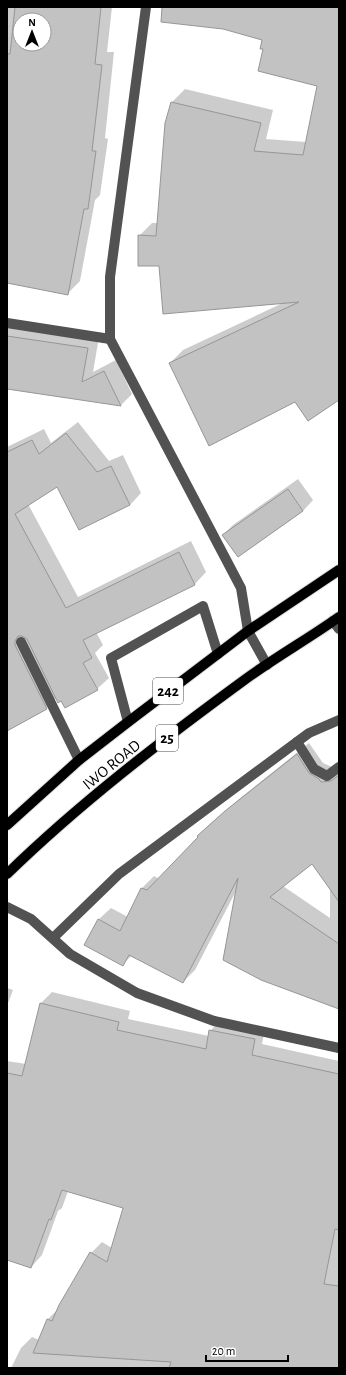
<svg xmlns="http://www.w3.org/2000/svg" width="346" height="1375" font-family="'Alegreya Sans',sans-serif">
	<rect width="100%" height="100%" fill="#fff"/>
	<!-- shadow -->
	<g fill="#0003" fill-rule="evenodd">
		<path d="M 7,7 L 112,7 L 107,52 L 114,52 L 105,138 L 108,139 L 100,195 L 95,200 L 80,281 L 67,294 L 7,282 ZM 20,20 L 44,20 L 44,44 L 20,44 Z"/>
		<path d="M 168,7 L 339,7 L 339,399 L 296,401 L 170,363 L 183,350 L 285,302 L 160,265 L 139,236 L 152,223 L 158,223 L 172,102 L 185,89 L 273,110 L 266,139 L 306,142 L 318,85 L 264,49 L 263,39 Z"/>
		<path d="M 7,323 L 99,337 L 93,372 L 116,360 L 132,394 L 121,405 L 7,388 Z"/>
		<path d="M 78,422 L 109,461 L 123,455 L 141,493 L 130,505 L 58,485 L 28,504 L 78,597 L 191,541 L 206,572 L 195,584 L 96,632 L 103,645 L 95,653 L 109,678 L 97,689 L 61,699 L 57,697 L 46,708 L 7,730 L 7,447 L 44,429 L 51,443 Z"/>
		<path d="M 298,479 L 313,500 L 303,511 L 238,556 L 223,535 L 233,525 Z"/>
		<path d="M 309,743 L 323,763 L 339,770 L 339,1008 L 236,891 L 195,970 L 183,982 L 132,955 L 123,964 L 98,920 L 111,908 L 128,917 L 142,888 L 154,876 L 159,879 L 200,837 L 198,836 L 210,824 L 239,799 ZM 313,863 L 330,887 L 330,918 L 283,886 Z"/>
		<path d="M 7,988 L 13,990 L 7,1006 Z"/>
		<path d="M 52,992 L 130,1011 L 128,1019 L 209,1036 L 210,1031 L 222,1019 L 265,1028 L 262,1044 L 339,1061 L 339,1368 L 11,1368 L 21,1348 L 32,1337 L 39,1340 L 48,1319 L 58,1309 L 91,1253 L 102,1242 L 112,1248 L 124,1208 L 68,1191 L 62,1208 L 58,1211 L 42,1255 L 31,1267 L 7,1259 L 7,1061 L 26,1064 L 41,1003 Z"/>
	</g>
	<!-- building -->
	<g fill="#c2c2c2" stroke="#969696" fill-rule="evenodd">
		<path d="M 15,7 L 101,7 L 95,64 L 102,65 L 92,151 L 96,151 L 88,209 L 84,209 L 68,295 L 7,283 L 7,54 L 10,54 ZM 20,20 L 44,20 L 44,44 L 20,44 Z"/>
		<path d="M 162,7 L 339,7 L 339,400 L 308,421 L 295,402 L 209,446 L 169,363 L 299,302 L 163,314 L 159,266 L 138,266 L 138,235 L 156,236 L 165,123 L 171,102 L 261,123 L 254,151 L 303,155 L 317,86 L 258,71 L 263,49 L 260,49 L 262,40 L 223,29 L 161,22 Z"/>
		<path d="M 7,336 L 88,348 L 82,382 L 104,371 L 121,406 L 7,389 Z"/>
		<path d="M 66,433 L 97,472 L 111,466 L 130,505 L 79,530 L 57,487 L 15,514 L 66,608 L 179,552 L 195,585 L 83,640 L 92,658 L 83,663 L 98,690 L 65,708 L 61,701 L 58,703 L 27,639 L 22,636 L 18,636 L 15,641 L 15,645 L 47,709 L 7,731 L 7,452 L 32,440 L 39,454 Z"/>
		<path d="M 288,489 L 303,511 L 238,557 L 222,535 Z"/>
		<path d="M 297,754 L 309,773 L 319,779 L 321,782 L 331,781 L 339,775 L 339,902 L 312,864 L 270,897 L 339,944 L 339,1009 L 261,980 L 223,960 L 238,878 L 183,983 L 129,955 L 123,966 L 84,945 L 98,919 L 120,931 L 141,888 L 147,890 L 198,837 L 197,836 L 225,811 Z"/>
		<path d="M 40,1003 L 119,1022 L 117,1030 L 206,1049 L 209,1030 L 255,1039 L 252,1055 L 339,1074 L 339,1230 L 335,1229 L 324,1284 L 339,1286 L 339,1368 L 169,1368 L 171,1362 L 33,1353 L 47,1319 L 52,1321 L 59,1305 L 90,1252 L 107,1262 L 123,1208 L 62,1190 L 51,1220 L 49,1219 L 31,1268 L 7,1260 L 7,1073 L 22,1076 Z"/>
	</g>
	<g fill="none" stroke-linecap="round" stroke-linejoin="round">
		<!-- major casing -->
		<g stroke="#dbdbdb" stroke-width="12">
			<g id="major">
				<path d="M 7,825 L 79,760 L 128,722 L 248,631 L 339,570"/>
				<path d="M 7,874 C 80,803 161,741 243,681 C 274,658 308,639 339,617"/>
			</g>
		</g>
		<!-- minor -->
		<g stroke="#525252" stroke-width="10">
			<path d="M 146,7 L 110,277 L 110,339 L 241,588 L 248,631 L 267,665"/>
			<path d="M 7,323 L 110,339"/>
			<path d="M 333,621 L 339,629"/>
			<path d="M 21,642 L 79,760"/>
			<path d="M 128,722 L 111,658 L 203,606 L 218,654"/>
			<path d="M 297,742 L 314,769 L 327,776 L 339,767"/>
			<path d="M 7,907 L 31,919 L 70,954 L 137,993 L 214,1021 L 339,1048"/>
			<path d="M 53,938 L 119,874 L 309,733 L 339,720"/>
		</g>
		<!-- major -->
		<use href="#major" stroke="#000" stroke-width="10"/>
	</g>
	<g text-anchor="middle" stroke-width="3.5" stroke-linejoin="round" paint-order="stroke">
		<!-- shield labels -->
		<g fill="#fff" stroke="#4c4c4c" stroke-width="1">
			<rect x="153" y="678" width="30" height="26" rx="3"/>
			<rect x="156" y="725" width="22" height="26" rx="3"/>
		</g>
		<g font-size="15" font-weight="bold" fill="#000">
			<text x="168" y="696">242</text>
			<text x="167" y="743">25</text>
		</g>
		<!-- street labels -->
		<g font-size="16" fill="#000" stroke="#fff">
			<text transform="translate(111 764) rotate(-39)" y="6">IWO ROAD</text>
		</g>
	</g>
	<!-- border -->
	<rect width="346" height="1375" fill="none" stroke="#000000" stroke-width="16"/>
	<!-- north arrow -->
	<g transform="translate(32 32)"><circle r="19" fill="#ffffff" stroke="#999999"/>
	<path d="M0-3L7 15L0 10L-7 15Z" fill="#000000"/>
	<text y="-6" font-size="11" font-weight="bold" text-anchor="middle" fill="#000000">N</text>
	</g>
	<!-- scale -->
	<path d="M206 1355v6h82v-6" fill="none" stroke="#000000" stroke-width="2"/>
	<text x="212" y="1355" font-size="12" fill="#000000" stroke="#ffffff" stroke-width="3" paint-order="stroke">20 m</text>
</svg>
